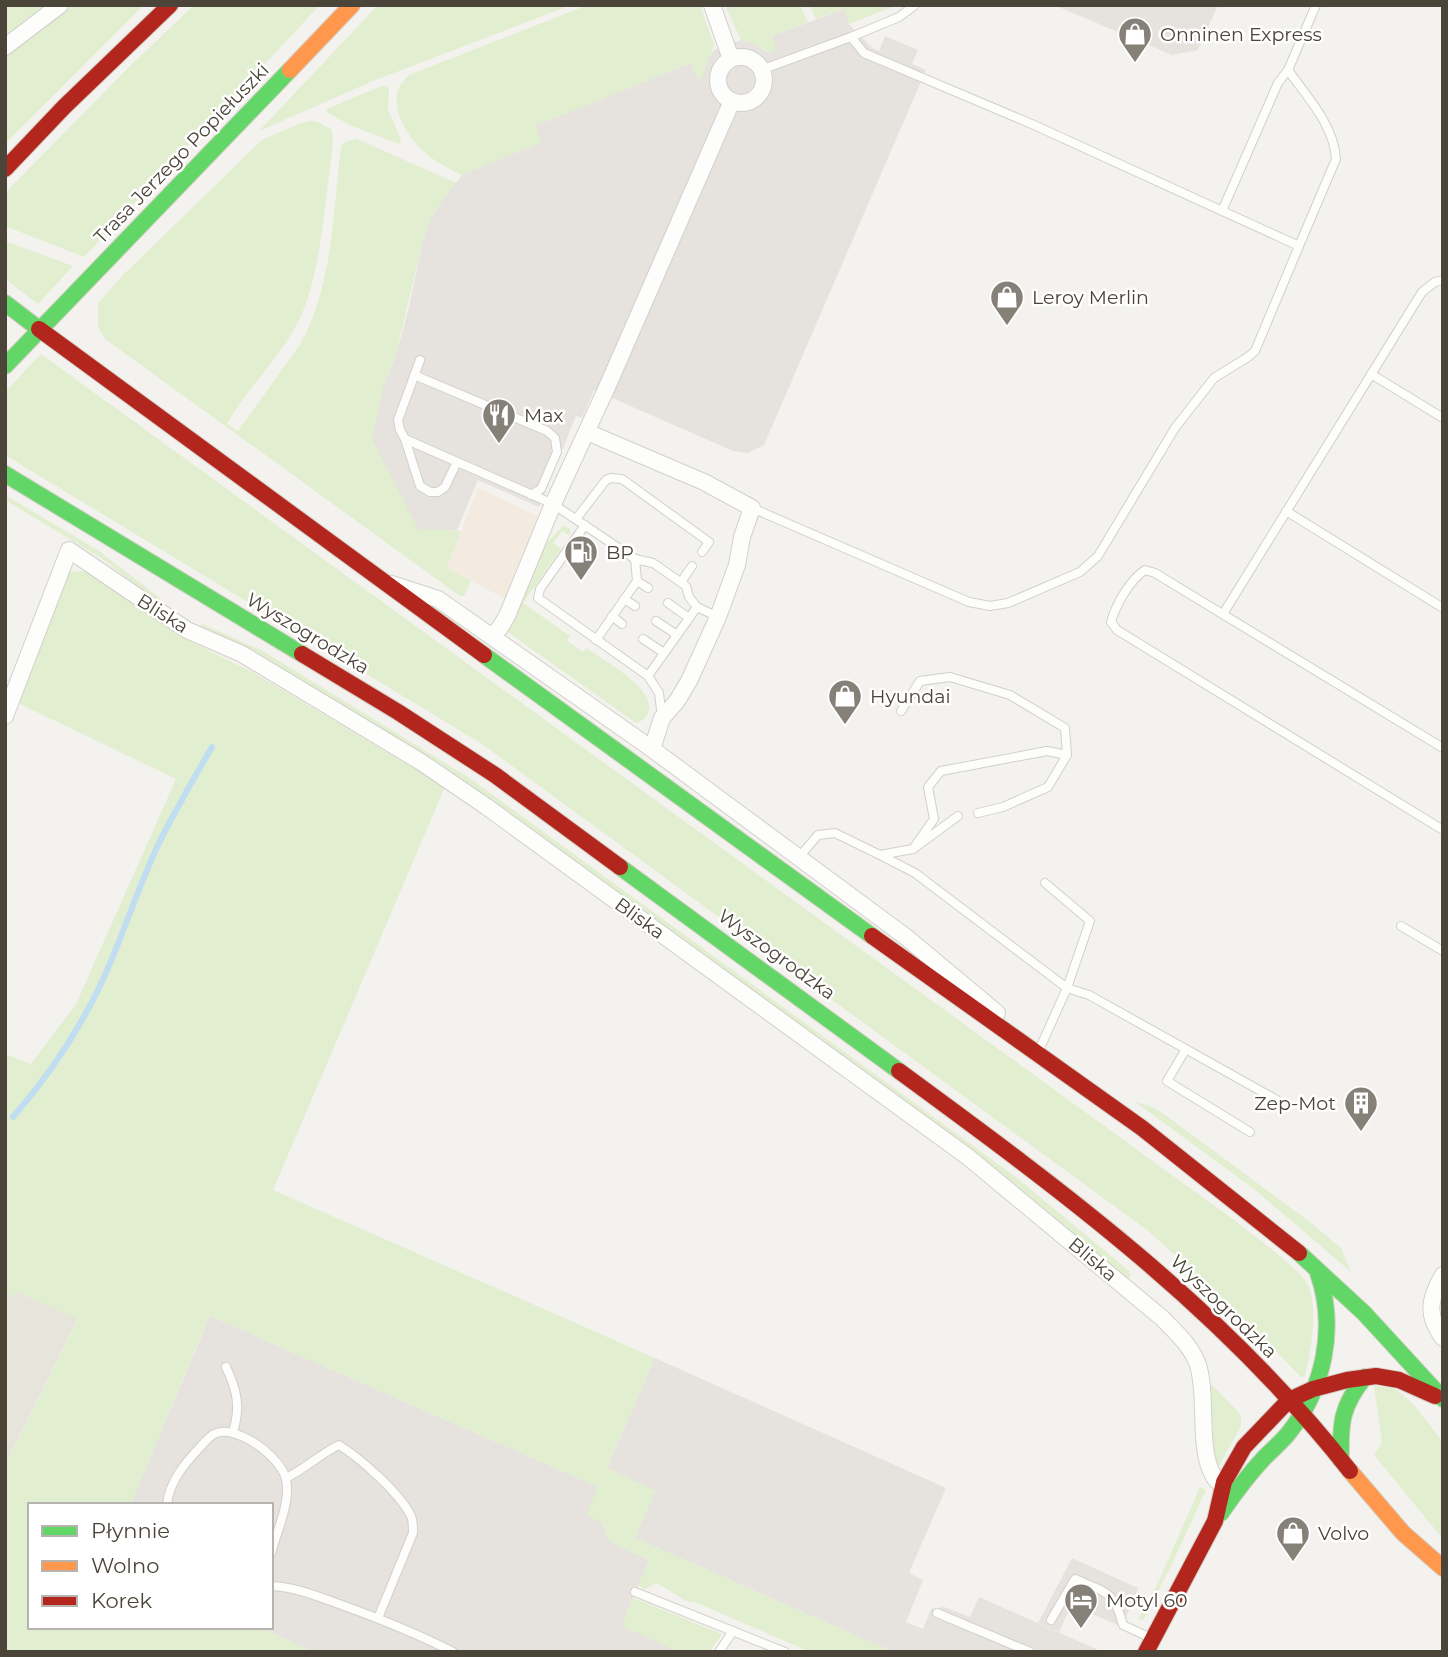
<svg xmlns="http://www.w3.org/2000/svg" width="1448" height="1657" font-family="Montserrat,sans-serif">
	<rect width="100%" height="100%" fill="#f4f2ee"/>
	<!-- residential -->
	<path fill="#e7e4dc" d="M 17,1292 L 78,1318 L 8,1460 L 5,1458 L 5,1293 L 11,1296 Z"/>
	<!-- commercial -->
	<path fill="#f3ebdf" d="M 478,488 L 538,516 L 507,600 L 447,568 Z"/>
	<!-- industrial -->
	<g fill="#e6e2de">
		<path d="M 210,1316 L 598,1487 L 601,1522 L 610,1542 L 649,1560 L 626,1615 L 713,1652 L 314,1652 L 259,1627 L 271,1627 L 271,1505 L 130,1505 Z"/>
		<path d="M 655,1358 L 946,1488 L 909,1573 L 923,1580 L 906,1622 L 923,1629 L 931,1609 L 944,1607 L 970,1617 L 979,1597 L 1103,1652 L 894,1652 L 635,1538 L 607,1468 Z"/>
	</g>
	<!-- green -->
	<g fill="#e1eecf">
		<path d="M 5,5 L 49,5 L 5,38 Z"/>
		<path d="M 69,5 L 144,5 L 5,144 L 5,55 L 15,49 Z"/>
		<path d="M 194,5 L 320,5 L 84,257 L 5,226 L 5,193 L 127,69 Z"/>
		<path d="M 378,5 L 571,5 L 373,81 L 259,131 Z"/>
		<path d="M 588,5 L 700,5 L 714,45 L 703,76 L 698,81 L 691,63 L 536,126 L 543,142 L 462,175 C 453,170 442,166 433,159 C 408,141 380,100 409,75 Z"/>
		<path d="M 725,5 L 800,5 L 808,22 L 772,36 L 778,50 L 768,53 L 753,43 L 741,40 Z"/>
		<path d="M 809,5 L 897,5 L 849,24 L 843,9 L 816,19 Z"/>
		<path d="M 384,85 L 389,88 L 388,110 L 401,139 L 399,144 L 352,126 L 326,112 L 329,108 Z"/>
		<path d="M 310,121 L 318,122 L 332,130 L 333,143 C 326,193 321,279 298,322 C 279,359 247,388 227,424 L 238,431 L 301,343 C 333,284 333,212 341,146 L 345,142 L 357,139 L 456,183 L 443,199 L 431,219 L 422,244 L 395,359 L 384,384 L 418,528 L 461,531 L 447,568 L 471,581 L 464,596 L 460,596 L 105,339 L 98,327 L 98,303 L 123,275 L 262,140 L 301,123 Z"/>
		<path d="M 5,241 L 73,266 L 38,304 L 5,279 Z"/>
		<path d="M 41,354 L 1238,1223 C 1257,1239 1290,1261 1305,1280 C 1320,1301 1311,1352 1305,1376 L 1301,1377 L 1231,1306 L 1147,1230 L 482,744 L 5,455 L 5,392 Z"/>
		<path d="M 5,495 L 99,551 L 161,599 L 158,602 L 101,558 L 5,500 Z"/>
		<path d="M 564,525 L 570,529 L 570,536 L 562,531 L 553,543 L 561,549 L 523,603 L 570,636 L 567,641 L 583,652 L 586,648 C 603,660 658,689 648,713 C 646,719 642,721 636,723 L 505,630 L 545,545 Z"/>
		<path d="M 86,571 L 183,638 L 254,673 L 445,787 L 273,1190 L 655,1358 L 607,1468 L 656,1491 L 635,1538 L 894,1652 L 810,1652 L 695,1602 L 686,1601 L 657,1583 L 645,1589 L 638,1586 L 649,1560 L 610,1542 L 601,1522 L 586,1515 L 598,1487 L 210,1316 C 182,1378 158,1442 130,1505 L 30,1505 L 30,1627 L 259,1627 L 314,1652 L 5,1652 L 5,1458 L 9,1459 L 78,1319 L 17,1292 L 11,1296 L 5,1293 L 5,1054 L 31,1064 L 76,1004 L 176,779 L 18,703 L 69,572 Z"/>
		<path d="M 202,624 L 263,651 L 471,779 L 1017,1178 L 1129,1271 L 1131,1276 L 1128,1279 L 983,1159 L 514,816 L 421,753 L 262,656 L 200,627 Z"/>
		<path d="M 1134,1101 L 1154,1108 L 1164,1114 L 1310,1222 L 1341,1248 L 1351,1272 L 1254,1189 Z"/>
		<path d="M 1211,1384 L 1241,1415 L 1241,1426 L 1219,1466 L 1214,1460 Z"/>
		<path d="M 1374,1386 L 1392,1388 L 1399,1392 L 1413,1404 L 1443,1442 L 1443,1539 L 1374,1455 L 1382,1443 Z"/>
		<path d="M 1200,1487 L 1206,1490 L 1170,1568 L 1143,1620 L 1138,1620 L 1158,1583 Z"/>
		<path d="M 633,1598 L 722,1634 L 709,1652 L 680,1652 L 621,1626 Z"/>
	</g>
	<!-- parking -->
	<g fill="#e6e3df">
		<path d="M 1054,5 L 1218,5 L 1198,50 L 1172,55 Z"/>
		<path d="M 844,9 L 849,24 L 872,48 L 879,51 L 885,36 L 918,50 L 912,64 L 926,70 L 764,445 L 748,453 L 733,451 L 594,390 L 582,418 L 576,416 L 539,507 L 478,480 L 457,530 L 418,529 L 372,439 L 384,384 L 395,359 L 409,307 L 422,244 L 431,219 L 443,199 L 462,175 L 542,142 L 535,126 L 691,63 L 698,81 L 703,76 L 708,58 L 714,50 L 741,40 L 753,43 L 768,53 L 777,49 L 772,36 Z"/>
		<path d="M 1072,1558 L 1138,1588 L 1122,1627 L 1092,1614 L 1095,1607 L 1075,1598 L 1059,1632 L 1038,1623 Z"/>
	</g>
	<g fill="none" stroke-linecap="round" stroke-linejoin="round">
		<!-- stream -->
		<path stroke="#c0ddf1" stroke-width="6" d="M 13,1117 C 47,1078 76,1035 99,988 C 121,942 136,892 158,845 C 174,812 193,780 212,747"/>
		<!-- lane casing -->
		<g stroke="#d2d0cb" stroke-width="10">
			<g id="lane">
				<path d="M 851,37 L 899,17 L 915,5"/>
				<path d="M 761,70 L 851,37 L 864,53 L 1034,125 L 1299,246 L 1336,159 C 1334,125 1307,97 1288,70"/>
				<path d="M 1222,211 L 1278,83 L 1288,70 L 1316,5"/>
				<path d="M 420,360 L 398,420 L 400,430 L 405,439 L 553,504 L 635,559 L 653,563 L 686,586 L 689,597 L 697,607 L 648,676 L 659,693 L 662,718"/>
				<path d="M 1371,374 L 1443,418"/>
				<path d="M 414,375 L 547,431 L 555,438 L 557,452 L 541,489 L 531,495"/>
				<path d="M 405,439 L 420,486 L 430,492 L 438,492 L 445,487 L 457,462"/>
				<path d="M 752,508 L 969,602 L 990,606 L 1008,603 L 1080,572 L 1098,556 L 1175,428 L 1214,378 L 1248,357 L 1255,351 L 1299,246"/>
				<path d="M 1286,511 L 1443,608"/>
				<path d="M 576,519 L 606,480 L 611,478 L 622,479 L 709,542 L 702,552"/>
				<path d="M 585,525 L 540,589 L 538,598 L 648,676"/>
				<path d="M 637,581 L 648,588"/>
				<path d="M 681,582 L 692,566"/>
				<path d="M 624,599 L 635,606"/>
				<path d="M 668,603 L 689,618"/>
				<path d="M 697,607 L 718,617"/>
				<path d="M 1223,614 L 1422,292 L 1435,282 L 1443,280"/>
				<path d="M 612,616 L 622,624"/>
				<path d="M 656,621 L 677,635"/>
				<path d="M 643,639 L 664,653"/>
				<path d="M 596,640 L 637,581 L 635,559"/>
				<path d="M 901,711 L 920,681 L 950,677 L 1010,695 L 1065,728 L 1067,755 L 1048,787 L 1003,807 L 978,813"/>
				<path d="M 1443,748 L 1155,573 L 1145,570 C 1130,580 1116,604 1111,622 L 1117,630 L 1443,830"/>
				<path d="M 913,849 L 934,819 L 928,787 L 941,771 L 1047,751 L 1067,755"/>
				<path d="M 880,855 L 915,873 L 1067,988 L 1040,1048"/>
				<path d="M 799,857 L 818,835 L 835,833 L 880,855 L 913,849 L 958,816"/>
				<path d="M 1045,883 L 1090,921 L 1067,988 L 1089,995 L 1277,1100"/>
				<path d="M 1401,926 L 1443,951"/>
				<path d="M 1186,1049 L 1167,1081 L 1250,1132"/>
				<path d="M 226,1367 C 237,1390 241,1407 233,1432"/>
				<path d="M 286,1478 C 305,1469 320,1454 339,1445 C 361,1459 399,1492 411,1516 C 413,1520 413,1527 413,1533 L 378,1618"/>
				<path d="M 167,1505 C 169,1481 186,1462 202,1445 C 205,1442 210,1436 214,1434 C 236,1423 281,1457 286,1479 C 291,1502 277,1531 271,1553"/>
				<path d="M 271,1586 C 295,1587 317,1596 339,1604 C 378,1618 416,1633 453,1652"/>
				<path d="M 635,1592 L 785,1652"/>
				<path d="M 937,1613 L 1030,1652"/>
				<path d="M 1051,1620 L 1075,1579 C 1106,1593 1114,1590 1123,1625 L 1153,1639"/>
				<path d="M 719,1652 L 733,1631"/>
			</g>
		</g>
		<!-- street casing -->
		<g stroke="#d2d0cb" stroke-width="18">
			<g id="street">
				<path d="M 712,5 L 731,59"/>
				<path d="M 5,47 L 60,5"/>
				<circle cx="741" cy="80" r="23"/>
				<path d="M 587,432 L 704,482 L 752,508 L 742,537 L 737,565 L 718,617 L 689,681 L 677,701 L 662,718 L 652,749"/>
				<path d="M 392,584 L 438,599 L 652,749 L 906,937 L 997,1013"/>
				<path d="M 491,636 L 499,629 L 507,616 L 553,504 L 608,385 L 732,101"/>
				<path d="M 5,716 L 69,550 L 187,630 L 242,654 L 421,762 L 487,807 L 968,1157 L 1162,1318 C 1176,1333 1191,1345 1198,1365 C 1208,1397 1197,1449 1214,1477 C 1217,1483 1224,1486 1230,1490"/>
				<path d="M 1443,1275 C 1429,1299 1426,1315 1443,1338"/>
			</g>
		</g>
		<!-- fast casing -->
		<g stroke="#d3cfc5" stroke-width="18">
			<g id="fast">
				<path d="M 5,303 L 39,329"/>
				<path d="M 5,366 L 290,70"/>
				<path d="M 5,474 L 302,654"/>
				<path d="M 484,655 L 872,936"/>
				<path d="M 620,867 L 899,1071"/>
				<path d="M 1299,1253 L 1364,1313 L 1443,1399"/>
				<path d="M 1341,1460 C 1340,1424 1341,1406 1365,1377"/>
				<path d="M 1221,1513 C 1234,1494 1248,1475 1264,1458 C 1272,1450 1280,1443 1287,1435 C 1324,1390 1337,1328 1318,1273"/>
			</g>
		</g>
		<!-- slow casing -->
		<g stroke="#d3cfc5" stroke-width="18">
			<g id="slow">
				<path d="M 290,70 L 352,5"/>
				<path d="M 1350,1471 L 1403,1533 L 1443,1568"/>
			</g>
		</g>
		<!-- jam casing -->
		<g stroke="#d3cfc5" stroke-width="18">
			<g id="jam">
				<path d="M 5,169 L 64,107 L 170,5"/>
				<path d="M 39,329 L 484,655"/>
				<path d="M 302,654 L 398,712 L 495,775 L 620,867"/>
				<path d="M 872,936 L 1142,1128 L 1299,1253"/>
				<path d="M 899,1071 C 1064,1192 1223,1309 1350,1471"/>
				<path d="M 1146,1652 L 1215,1521 L 1224,1482 L 1244,1447 L 1289,1400 L 1313,1389 L 1347,1380 L 1376,1376 L 1399,1380 L 1435,1396"/>
			</g>
		</g>
		<!-- lane -->
		<use href="#lane" stroke="#fdfdfc" stroke-width="8"/>
		<!-- street -->
		<use href="#street" stroke="#fdfdfc" stroke-width="16"/>
		<!-- fast -->
		<use href="#fast" stroke="#63d668" stroke-width="16"/>
		<!-- slow -->
		<use href="#slow" stroke="#ff974d" stroke-width="16"/>
		<!-- jam -->
		<use href="#jam" stroke="#b3261e" stroke-width="16"/>
	</g>
	<!-- icons -->
	<defs>
		<g id="shop-pin" transform="scale(1.75)"><path d="M0 17L-7.5 6A9.5 9.5 0 1 1 7.5 6Z" fill="#868178" stroke="#fff"/><path d="M-5-2.5h2.3a2.7 3.5 0 0 1 5.4 0H5L5.5 6h-11ZM-1.5-2.5h3a1.5 2.3 0 0 0-3 0Z" fill="#fff"/></g>
		<g id="restaurant-pin" transform="scale(1.75)"><path d="M0 17L-7.5 6A9.5 9.5 0 1 1 7.5 6Z" fill="#868178" stroke="#fff"/><path d="M-5-6h1v4h1v-4h1v4h1v-4h1v5L-1.5 .5V6h-2V.5L-5-1ZM5-6V6H3V1.5H1.5Q1.5-4 5-6Z" fill="#fff"/></g>
		<g id="fuel-pin" transform="scale(1.75)"><path d="M0 17L-7.5 6A9.5 9.5 0 1 1 7.5 6Z" fill="#868178" stroke="#fff"/><path d="M-5.5-6h7V0h2V4h1.3V-2.5L3-4.5l.8-.8L6-3V5H2.5V1h-1V6h-7ZM-4.2-4.7v3.2H.2V-4.7Z" fill="#fff"/></g>
		<g id="building-pin" transform="scale(1.75)"><path d="M0 17L-7.5 6A9.5 9.5 0 1 1 7.5 6Z" fill="#868178" stroke="#fff"/><path d="M-4-6H4V6H1V3H-1V6H-4ZM-2.5-4.3h1.7v1.8h-1.7ZM.8-4.3h1.7v1.8H.8ZM-2.5-1h1.7V.8h-1.7ZM.8-1h1.7V.8H.8Z" fill="#fff"/></g>
		<g id="hotel-pin" transform="scale(1.75)"><path d="M0 17L-7.5 6A9.5 9.5 0 1 1 7.5 6Z" fill="#868178" stroke="#fff"/><path d="M-6-4.5h1.5V1H6V5H4.5V3h-9V5H-6ZM-4 0a1.8 1.8 0 1 1 3.6 0ZM.5 0V-2.5h3Q6-2.5 6 0Z" fill="#fff"/></g>
	</defs>
	<g fill-rule="evenodd">
		<use href="#shop-pin" x="1135" y="34"/>
		<use href="#shop-pin" x="1007" y="297"/>
		<use href="#restaurant-pin" x="499" y="415"/>
		<use href="#fuel-pin" x="581" y="552"/>
		<use href="#shop-pin" x="845" y="696"/>
		<use href="#building-pin" x="1361" y="1103"/>
		<use href="#shop-pin" x="1293" y="1533"/>
		<use href="#hotel-pin" x="1081" y="1600"/>
	</g>
	<g text-anchor="middle" stroke-width="5" stroke-linejoin="round" paint-order="stroke">
		<!-- poi labels -->
		<g font-size="19" fill="#4b4439" stroke="#fff" text-anchor="start">
			<text x="1160" y="41">Onninen Express</text>
			<text x="1032" y="304">Leroy Merlin</text>
			<text x="524" y="422">Max</text>
			<text x="606" y="559">BP</text>
			<text x="870" y="703">Hyundai</text>
			<text x="1336" y="1110" text-anchor="end">Zep-Mot</text>
			<text x="1318" y="1540">Volvo</text>
			<text x="1106" y="1607">Motyl 60</text>
		</g>
		<!-- street labels -->
		<g font-size="19" fill="#4b4439" stroke="#fff">
			<text transform="translate(181 153) rotate(-46)" y="7">Trasa Jerzego Popiełuszki</text>
			<text transform="translate(163 613) rotate(32)" y="7">Bliska</text>
			<text transform="translate(308 633) rotate(31)" y="7">Wyszogrodzka</text>
			<text transform="translate(640 918) rotate(36)" y="7">Bliska</text>
			<text transform="translate(777 954) rotate(36)" y="7">Wyszogrodzka</text>
			<text transform="translate(1093 1259) rotate(40)" y="7">Bliska</text>
			<text transform="translate(1224 1306) rotate(44)" y="7">Wyszogrodzka</text>
		</g>
	</g>
	<!-- border -->
	<rect width="1448" height="1657" fill="none" stroke="#4b4439" stroke-width="14"/>
	<!-- legend -->
	<rect x="28" y="1503" width="245" height="126" fill="#ffffff" stroke="#b7b4b0" stroke-width="2"/>
	<rect x="42" y="1526" width="35" height="10" fill="#63d668" stroke="#b7b4b0" stroke-width="2"/>
	<text x="91" y="1538" font-size="21" fill="#4b4439">Płynnie</text>
	<rect x="42" y="1561" width="35" height="10" fill="#ff974d" stroke="#b7b4b0" stroke-width="2"/>
	<text x="91" y="1573" font-size="21" fill="#4b4439">Wolno</text>
	<rect x="42" y="1596" width="35" height="10" fill="#b3261e" stroke="#b7b4b0" stroke-width="2"/>
	<text x="91" y="1608" font-size="21" fill="#4b4439">Korek</text>
</svg>
